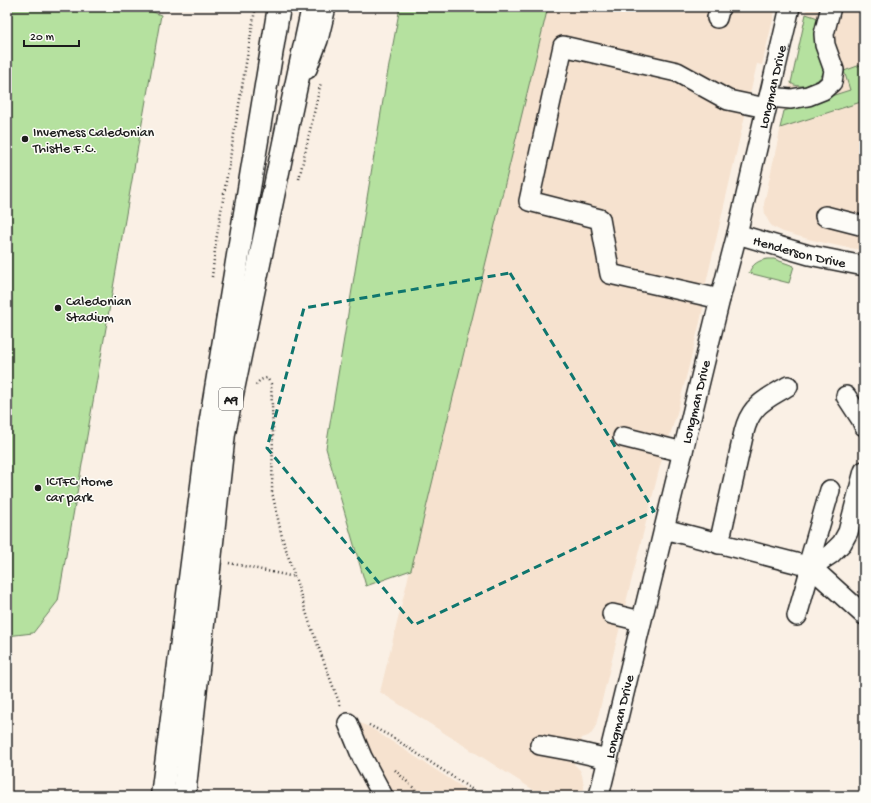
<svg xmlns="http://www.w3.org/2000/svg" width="871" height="803" font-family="'Gochi Hand',sans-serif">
	<rect width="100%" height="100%" fill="#faf0e5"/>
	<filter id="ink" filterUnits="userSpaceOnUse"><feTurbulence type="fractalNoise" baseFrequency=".025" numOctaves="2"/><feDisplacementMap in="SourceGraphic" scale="8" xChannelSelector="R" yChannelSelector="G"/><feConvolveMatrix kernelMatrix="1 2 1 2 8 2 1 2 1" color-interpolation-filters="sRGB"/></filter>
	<g filter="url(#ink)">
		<!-- built -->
		<g fill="#f6e2cf">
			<path d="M 548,7 L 776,7 L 762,65 L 757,64 L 706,283 L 703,308 L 700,322 L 677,413 L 660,466 L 626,602 L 596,725 L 592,733 L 588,736 L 582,738 L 574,764 L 580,770 L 582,775 L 584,787 L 583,796 L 543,796 L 380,692 L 441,444 Z"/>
			<path d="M 807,7 L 864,7 L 864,250 L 843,247 L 812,240 L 783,232 L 773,227 L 770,224 L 765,215 L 764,204 L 765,199 Z"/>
			<path d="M 357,723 L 363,724 L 374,730 L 476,796 L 388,796 Z"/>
		</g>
		<!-- green -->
		<g fill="#b5e19f" stroke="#687e5e">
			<path d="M 7,7 L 145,7 L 145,9 L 161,15 L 58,601 L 33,633 L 7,636 Z"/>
			<path d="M 400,7 L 548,7 L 411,570 L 366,586 L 326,448 L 387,76 Z"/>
			<path d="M 806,14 L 821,19 L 824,65 L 824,71 L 822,75 L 818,80 L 805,86 L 799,86 L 794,85 L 791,83 Z"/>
			<path d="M 864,58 L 864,101 L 780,128 L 784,111 L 850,90 L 844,71 L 863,64 L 862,59 Z"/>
			<path d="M 768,259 L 774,259 L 794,266 L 789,283 L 749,273 C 752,264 759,260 768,259 Z"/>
		</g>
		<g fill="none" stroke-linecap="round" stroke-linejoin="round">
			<!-- minor casing -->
			<g stroke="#1c1c1c" stroke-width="22">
				<g id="minor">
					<path d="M 717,18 L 720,7"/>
					<path d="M 307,69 L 318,40 L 326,7"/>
					<path d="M 769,97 L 791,99 L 808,96 L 823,90 L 832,82 L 834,70 L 825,45 L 824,34 L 831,7"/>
					<path d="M 825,216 L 864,226"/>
					<path id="s1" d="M 737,234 L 809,255 L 864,266"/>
					<path d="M 720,299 L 610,274 L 600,219 L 529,201 L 563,46 L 677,72 L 728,100 L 766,108"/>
					<path d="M 846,396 L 861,419 L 864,426"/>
					<path d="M 623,437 L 683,452"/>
					<path d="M 664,529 L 811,567 L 864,615"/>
					<path d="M 719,544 L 744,432 C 746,424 749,416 755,409 C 763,399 777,393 788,386"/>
					<path d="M 808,566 L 830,490"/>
					<path d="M 612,614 L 641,621"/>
					<path d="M 797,616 L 811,567 L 831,554 L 842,543 L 848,532 L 864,471"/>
					<path d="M 348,723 L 362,757 L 383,796"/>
					<path d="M 540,745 L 578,752 L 608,759"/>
					<path id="s2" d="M 599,796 L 720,299 L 737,234 L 790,7"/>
				</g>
			</g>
			<!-- highway casing -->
			<g stroke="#1c1c1c" stroke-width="25">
				<g id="highway">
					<path d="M 162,796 L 209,431 L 279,7"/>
					<path d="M 184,796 L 224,433 L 290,114 L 313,7"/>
				</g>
			</g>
			<!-- path -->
			<g stroke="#1c1c1c" stroke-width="2.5" stroke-dasharray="1 3" stroke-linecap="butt">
				<path d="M 299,179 L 321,82"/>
				<path d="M 212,277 L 216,241 L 254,16 L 256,7"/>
				<path d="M 256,385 C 259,380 262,379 267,378 L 271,384 L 273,429 L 272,492 L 282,537 L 309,621 L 331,681 L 341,707"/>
				<path d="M 229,563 L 295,577"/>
				<path d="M 369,725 L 392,737 L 482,796"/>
				<path d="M 395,770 L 422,796"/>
			</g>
			<!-- minor -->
			<use href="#minor" stroke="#fdfcf7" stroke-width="19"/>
			<!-- highway -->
			<use href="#highway" stroke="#fdfcf7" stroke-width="22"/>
		</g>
	</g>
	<!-- marked area -->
	<path fill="none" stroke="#0f766e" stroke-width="3" stroke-dasharray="8 5" stroke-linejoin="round" d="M 510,273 L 654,511 L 414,625 L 267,448 L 304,308 Z"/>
	<!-- markers -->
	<g fill="#1c1c1c" stroke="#fdfcf7" stroke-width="1.5">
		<circle cx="25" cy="139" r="4"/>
		<circle cx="58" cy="308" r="4"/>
		<circle cx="38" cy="488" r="4"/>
	</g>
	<g text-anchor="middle" stroke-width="3" stroke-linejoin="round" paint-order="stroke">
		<!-- shield labels -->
		<rect fill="#fdfcf7" stroke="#605f5e" stroke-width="1" x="219" y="388" width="24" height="22" rx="3"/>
		<g font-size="13" font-weight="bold" fill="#1c1c1c">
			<text x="231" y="404">A9</text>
		</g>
		<!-- street labels -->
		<g font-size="14" fill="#1c1c1c" stroke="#fdfcf7">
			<text dy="5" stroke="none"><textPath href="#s2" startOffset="730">Longman Drive</textPath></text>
			<text dy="5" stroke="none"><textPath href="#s1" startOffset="65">Henderson Drive</textPath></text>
			<text dy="5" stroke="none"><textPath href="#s2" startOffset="406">Longman Drive</textPath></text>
			<text dy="5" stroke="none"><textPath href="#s2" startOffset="82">Longman Drive</textPath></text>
		</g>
		<!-- poi labels -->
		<g font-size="14" fill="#1c1c1c" stroke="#fdfcf7" text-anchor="start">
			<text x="33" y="136">Inverness Caledonian<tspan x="33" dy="16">Thistle F.C.</tspan></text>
			<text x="66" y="305">Caledonian<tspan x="66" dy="16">Stadium</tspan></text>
			<text x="46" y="485">ICTFC Home<tspan x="46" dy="16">car park</tspan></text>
		</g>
	</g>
	<!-- margin -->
	<rect width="871" height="803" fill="none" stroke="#fdfcf7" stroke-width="24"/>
	<rect x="12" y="12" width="847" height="779" fill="none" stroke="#1c1c1c" stroke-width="1.5" filter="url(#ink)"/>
	<!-- scale -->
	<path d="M24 40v6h55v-6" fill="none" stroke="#1c1c1c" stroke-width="2"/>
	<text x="30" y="40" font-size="12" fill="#1c1c1c" stroke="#fdfcf7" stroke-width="3" paint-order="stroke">20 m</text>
</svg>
